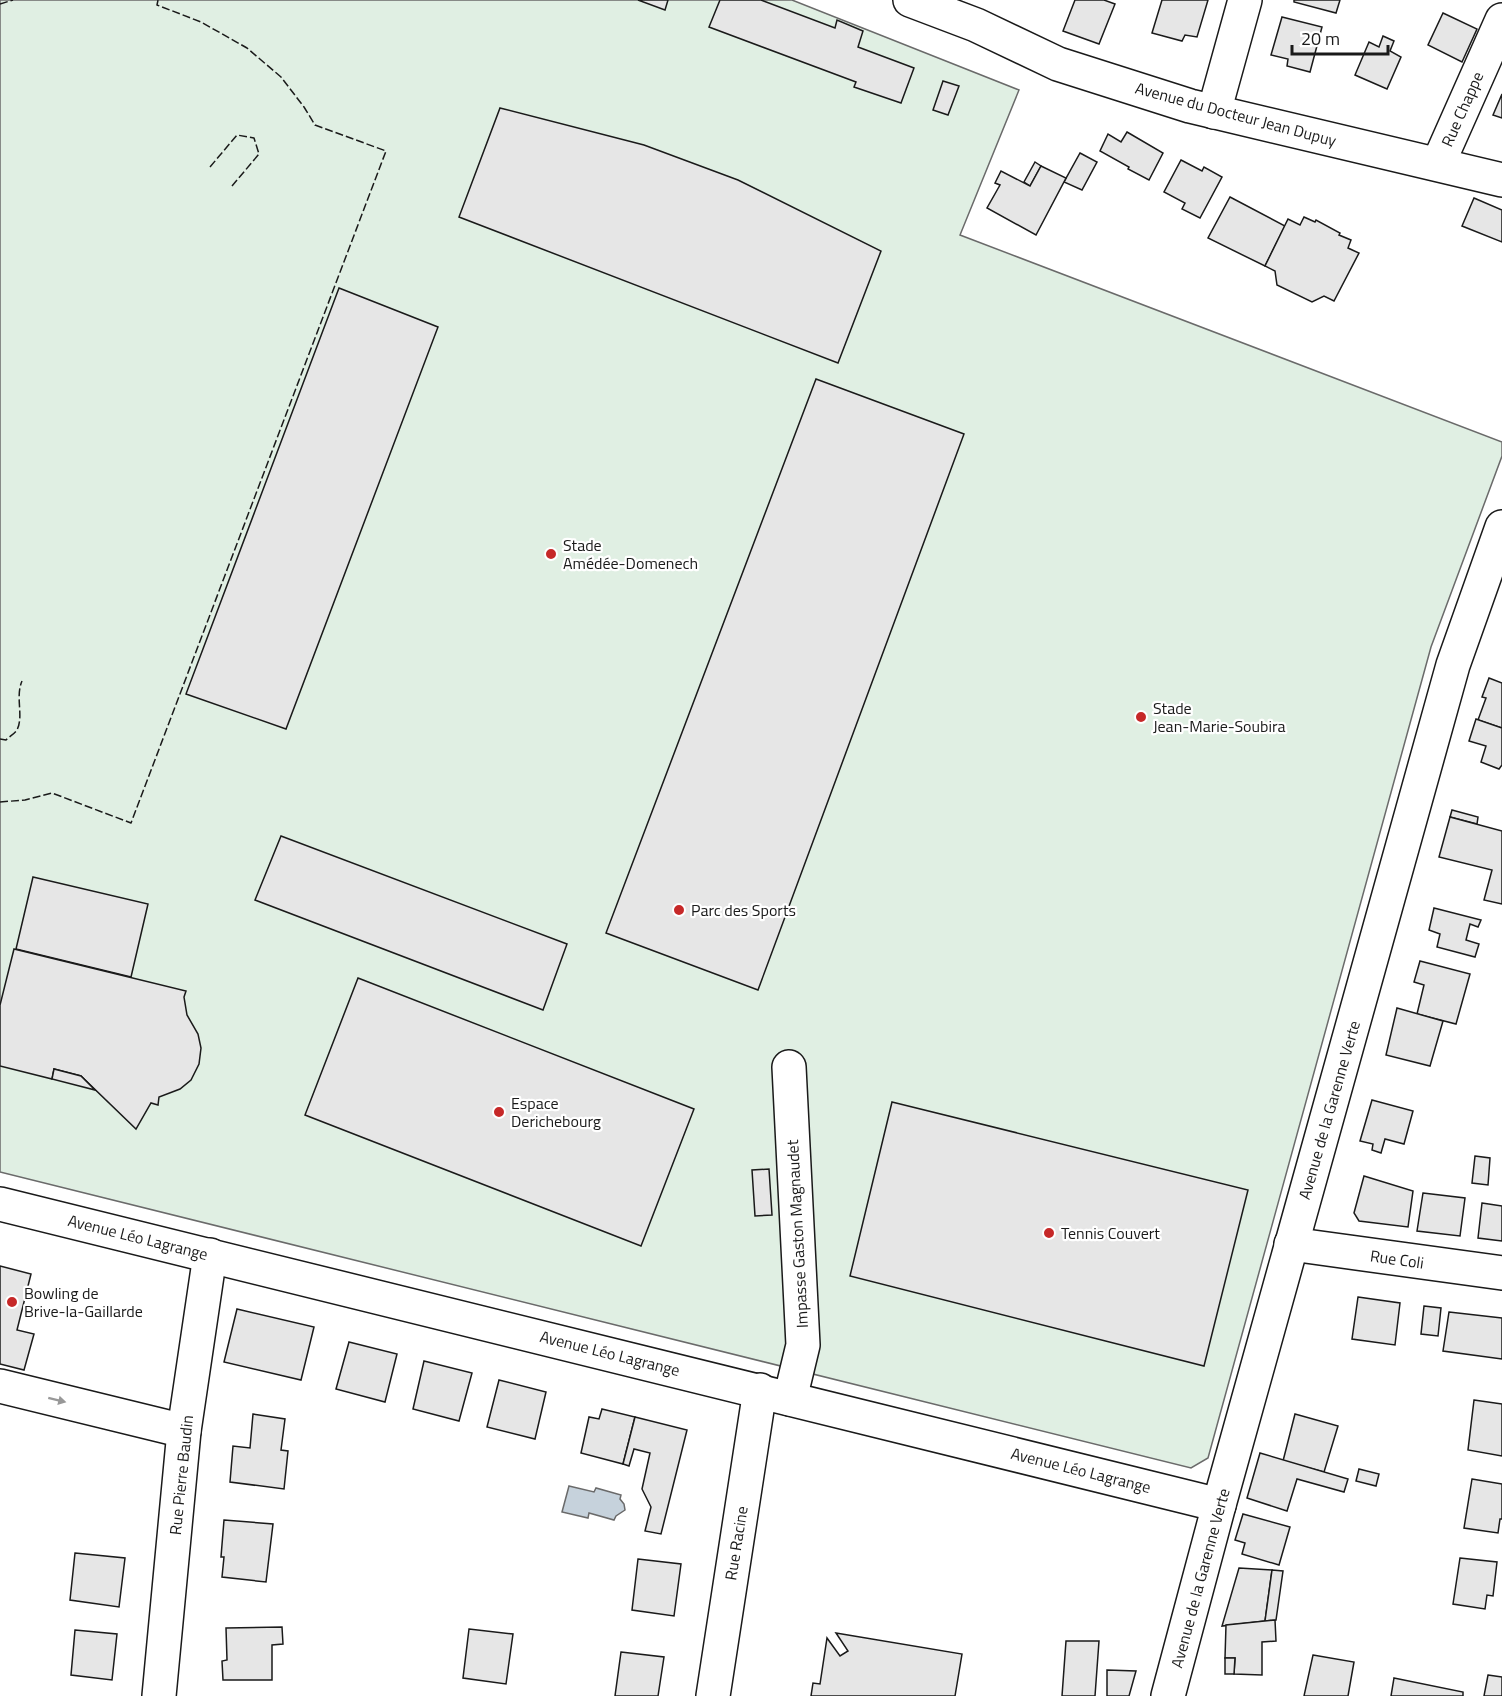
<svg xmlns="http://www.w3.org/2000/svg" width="1502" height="1696" font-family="'Titillium Web',sans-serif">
	<rect width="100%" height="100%" fill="#fff"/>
	<!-- green -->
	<path fill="#e0efe3" stroke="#6a6a6a" stroke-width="1.5" d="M 0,0 L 792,0 L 1019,90 L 960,235 L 1502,442 L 1502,456 L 1431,647 L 1208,1458 L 1191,1468 L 0,1172 Z"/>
	<!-- water -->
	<path fill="#c6d2dc" stroke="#6a6a6a" stroke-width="1.5" d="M 569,1486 L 594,1492 L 596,1488 L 621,1495 L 620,1499 L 624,1504 L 625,1510 L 616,1516 L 614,1520 L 589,1513 L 588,1518 L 562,1512 Z"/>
	<!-- building -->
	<g fill="#e6e6e6" stroke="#1a1a1a" stroke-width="1.5">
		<path d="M 638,0 L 668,0 L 665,10 Z"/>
		<path d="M 720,0 L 761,0 L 835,28 L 837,20 L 863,31 L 858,47 L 914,68 L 901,103 L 854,87 L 856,82 L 709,27 Z"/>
		<path d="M 1075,0 L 1104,0 L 1115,4 L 1099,44 L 1063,31 Z"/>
		<path d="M 1162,0 L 1208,0 L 1197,37 L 1185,35 L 1182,41 L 1152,33 Z"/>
		<path d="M 1294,0 L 1340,0 L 1336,13 L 1294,2 Z"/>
		<path d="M 1443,13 L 1477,29 L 1462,62 L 1428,45 Z"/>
		<path d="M 1282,17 L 1322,27 L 1310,72 L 1287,66 L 1288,59 L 1271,55 Z"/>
		<path d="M 1383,36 L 1394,41 L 1390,51 L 1401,57 L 1387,89 L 1355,75 L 1369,42 L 1379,47 Z"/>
		<path d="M 943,81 L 959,86 L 948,115 L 933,110 Z"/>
		<path d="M 1502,94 L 1502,118 L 1493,115 Z"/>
		<path d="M 500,108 L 644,145 L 738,180 L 881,251 L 838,363 L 459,217 Z"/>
		<path d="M 1127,132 L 1163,153 L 1149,180 L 1128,169 L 1129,167 L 1100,151 L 1108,134 L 1121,142 Z"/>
		<path d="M 1080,153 L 1097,162 L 1082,190 L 1064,182 Z"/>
		<path d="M 1181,160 L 1202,171 L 1204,167 L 1222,177 L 1200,218 L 1182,209 L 1185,203 L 1164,192 Z"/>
		<path d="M 1035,162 L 1041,166 L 1030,186 L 1024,182 Z"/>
		<path d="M 1041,166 L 1066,178 L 1036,235 L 987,208 L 1000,185 L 995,183 L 1001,171 L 1030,186 Z"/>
		<path d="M 1230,197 L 1285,226 L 1265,266 L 1208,238 Z"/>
		<path d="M 1474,198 L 1502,210 L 1502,242 L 1462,226 Z"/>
		<path d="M 1304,217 L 1315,222 L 1316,220 L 1340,233 L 1339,235 L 1351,240 L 1348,248 L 1359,253 L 1334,301 L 1324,296 L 1312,302 L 1277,285 L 1275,271 L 1265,266 L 1288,219 L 1300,225 Z"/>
		<path d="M 339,288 L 438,327 L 286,729 L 186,694 Z"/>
		<path d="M 816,379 L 964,434 L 758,990 L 606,933 Z"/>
		<path d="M 1489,678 L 1502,683 L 1502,728 L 1478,720 L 1486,698 L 1482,697 Z"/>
		<path d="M 1476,719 L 1502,728 L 1502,765 L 1499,769 L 1481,762 L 1486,746 L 1469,741 Z"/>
		<path d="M 1452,810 L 1478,817 L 1477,824 L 1450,817 Z"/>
		<path d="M 1450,817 L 1502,831 L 1502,904 L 1484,900 L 1492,870 L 1439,857 Z"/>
		<path d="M 281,836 L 567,944 L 543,1010 L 255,900 Z"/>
		<path d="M 33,877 L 148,904 L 131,977 L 16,949 Z"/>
		<path d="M 1434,908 L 1481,920 L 1478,927 L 1470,924 L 1466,940 L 1479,944 L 1475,957 L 1437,947 L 1440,934 L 1429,930 Z"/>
		<path d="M 14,949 L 186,991 L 184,997 L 187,1015 L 198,1034 L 201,1048 L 199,1064 L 191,1080 L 180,1089 L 159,1097 L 158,1105 L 151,1103 L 136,1129 L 81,1076 L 54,1069 L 52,1079 L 0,1066 L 0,1005 Z"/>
		<path d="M 1420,961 L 1470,974 L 1456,1024 L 1417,1014 L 1424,985 L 1414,982 Z"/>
		<path d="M 358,978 L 694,1109 L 641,1246 L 305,1115 Z"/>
		<path d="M 1397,1008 L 1443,1021 L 1430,1066 L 1386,1055 Z"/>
		<path d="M 54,1069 L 81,1076 L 95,1090 L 52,1079 Z"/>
		<path d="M 1372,1100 L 1413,1111 L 1404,1144 L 1385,1139 L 1381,1153 L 1372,1150 L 1373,1144 L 1360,1141 Z"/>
		<path d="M 892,1102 L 1248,1190 L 1204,1366 L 850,1276 Z"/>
		<path d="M 1475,1156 L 1490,1158 L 1488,1185 L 1472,1183 Z"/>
		<path d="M 769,1169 L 772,1215 L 755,1216 L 752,1170 Z"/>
		<path d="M 1364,1176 L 1413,1191 L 1408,1227 L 1359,1221 L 1354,1213 Z"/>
		<path d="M 1423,1193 L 1465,1198 L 1460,1236 L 1417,1231 Z"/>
		<path d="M 1482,1203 L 1502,1206 L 1502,1241 L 1478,1238 Z"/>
		<path d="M 0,1266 L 31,1274 L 17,1330 L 34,1334 L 24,1370 L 0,1364 Z"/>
		<path d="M 1358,1297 L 1400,1303 L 1395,1345 L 1352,1339 Z"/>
		<path d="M 1424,1306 L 1441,1308 L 1438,1336 L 1421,1334 Z"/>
		<path d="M 237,1309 L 314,1327 L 301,1380 L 224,1362 Z"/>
		<path d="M 1449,1312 L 1502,1318 L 1502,1359 L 1443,1351 Z"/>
		<path d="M 349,1342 L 397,1354 L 385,1402 L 336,1389 Z"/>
		<path d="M 424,1361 L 472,1373 L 459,1421 L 413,1409 Z"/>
		<path d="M 499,1380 L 546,1392 L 535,1439 L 487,1427 Z"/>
		<path d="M 1474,1400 L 1502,1404 L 1502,1456 L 1468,1450 Z"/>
		<path d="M 602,1409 L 635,1417 L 623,1464 L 581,1453 L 589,1417 L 599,1419 Z"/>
		<path d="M 253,1414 L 285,1419 L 281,1450 L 288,1451 L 284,1489 L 230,1482 L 233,1446 L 250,1448 Z"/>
		<path d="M 1295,1414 L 1338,1426 L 1324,1472 L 1283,1461 Z"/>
		<path d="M 635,1417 L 687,1430 L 661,1534 L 645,1531 L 651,1507 L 642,1489 L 650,1453 L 634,1449 L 629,1466 L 623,1464 Z"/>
		<path d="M 1260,1453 L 1348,1479 L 1344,1492 L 1297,1479 L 1287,1511 L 1247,1498 Z"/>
		<path d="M 1359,1469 L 1379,1474 L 1376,1486 L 1356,1481 Z"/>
		<path d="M 1472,1479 L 1502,1484 L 1502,1519 L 1500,1519 L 1498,1533 L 1464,1528 Z"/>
		<path d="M 1243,1514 L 1290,1527 L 1279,1565 L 1242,1554 L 1245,1543 L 1235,1540 Z"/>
		<path d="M 224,1520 L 273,1524 L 266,1582 L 222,1577 L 224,1557 L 221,1557 Z"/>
		<path d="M 75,1553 L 125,1558 L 119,1607 L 70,1600 Z"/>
		<path d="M 1460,1558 L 1497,1562 L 1493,1596 L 1487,1595 L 1485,1609 L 1453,1604 Z"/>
		<path d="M 638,1559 L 681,1564 L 674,1616 L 632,1610 Z"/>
		<path d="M 1239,1568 L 1272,1570 L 1265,1621 L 1222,1626 Z"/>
		<path d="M 1272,1570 L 1283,1571 L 1276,1620 L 1265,1621 Z"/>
		<path d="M 1275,1620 L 1276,1641 L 1262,1642 L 1262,1675 L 1234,1674 L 1235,1658 L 1225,1658 L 1226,1625 Z"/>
		<path d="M 282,1627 L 283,1644 L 272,1645 L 272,1680 L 223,1680 L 222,1661 L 227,1660 L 226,1628 Z"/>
		<path d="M 469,1629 L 513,1634 L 506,1684 L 463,1678 Z"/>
		<path d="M 75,1630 L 117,1634 L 112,1680 L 71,1675 Z"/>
		<path d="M 836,1633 L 962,1654 L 955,1696 L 811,1696 L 813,1683 L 820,1684 L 827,1638 L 840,1656 L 848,1651 Z"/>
		<path d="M 1066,1641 L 1099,1641 L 1095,1696 L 1062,1696 Z"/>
		<path d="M 621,1652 L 664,1657 L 658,1696 L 615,1696 Z"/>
		<path d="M 1313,1655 L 1354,1662 L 1348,1696 L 1304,1696 Z"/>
		<path d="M 1225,1658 L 1235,1658 L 1234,1674 L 1225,1674 Z"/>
		<path d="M 1107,1670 L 1136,1671 L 1129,1696 L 1107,1696 Z"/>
		<path d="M 1488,1675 L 1502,1677 L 1502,1696 L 1484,1696 Z"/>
		<path d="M 1394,1678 L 1463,1692 L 1463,1696 L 1391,1696 Z"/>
	</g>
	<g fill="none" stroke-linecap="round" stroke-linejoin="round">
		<!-- minor casing -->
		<g stroke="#1a1a1a" stroke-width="36">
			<g id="minor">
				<path d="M 910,0 L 976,25 L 1058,64 L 1190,106 L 1502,180"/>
				<path d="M 1214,112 L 1245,0"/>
				<path d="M 1438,164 L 1502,20"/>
				<path d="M 789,1067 L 803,1345 L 790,1399"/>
				<path d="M 0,1204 L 1219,1505"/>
				<path d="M 1291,1244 L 1502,1273"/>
				<path d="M 0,1386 L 184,1431"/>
				<path d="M 159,1696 L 184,1431 L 210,1255"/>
				<path d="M 713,1696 L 760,1390"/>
				<path d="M 1168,1696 L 1219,1505 L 1453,665 L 1502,527"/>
			</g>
		</g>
		<!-- minor -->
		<use href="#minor" stroke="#fff" stroke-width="33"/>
		<!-- fence -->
		<g stroke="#1a1a1a" stroke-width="1.5" stroke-dasharray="8 3" stroke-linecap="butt">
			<path d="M 0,4 L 13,0"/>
			<path d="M 210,167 L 237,135 L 254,138 L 259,154 L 232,186"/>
			<path d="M 0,739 L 6,740 C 9,737 15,733 17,730 C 24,716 15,697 22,681"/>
			<path d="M 0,802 L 25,800 L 52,793 L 131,823 L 386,151 L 315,125 L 304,107 L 281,77 L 247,48 L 201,22 L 157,5 L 158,0"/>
		</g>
	</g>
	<!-- one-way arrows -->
	<defs><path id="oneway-solid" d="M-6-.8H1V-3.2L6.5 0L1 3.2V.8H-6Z" transform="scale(1.5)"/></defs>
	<use fill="#989898" href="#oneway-solid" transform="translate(57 1400) rotate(14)"/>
	<!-- markers -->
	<g fill="#c62828" stroke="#fff" stroke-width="2">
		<circle cx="551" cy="554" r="6"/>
		<circle cx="1141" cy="717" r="6"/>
		<circle cx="679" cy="910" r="6"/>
		<circle cx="499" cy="1112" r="6"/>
		<circle cx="1049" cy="1233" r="6"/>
		<circle cx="12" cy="1302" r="6"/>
	</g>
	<g text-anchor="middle" stroke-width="4.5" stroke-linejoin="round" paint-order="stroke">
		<!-- street labels -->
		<g font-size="16" fill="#1a1a1a" stroke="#fff">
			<text transform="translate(1462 109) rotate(-66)" y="6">Rue Chappe</text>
			<text transform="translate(1236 114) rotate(15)" y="6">Avenue du Docteur Jean Dupuy</text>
			<text transform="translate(1329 1110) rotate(-74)" y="6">Avenue de la Garenne Verte</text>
			<text transform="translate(797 1234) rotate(-93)" y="6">Impasse Gaston Magnaudet</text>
			<text transform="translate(138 1237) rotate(14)" y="6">Avenue Léo Lagrange</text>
			<text transform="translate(1397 1259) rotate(8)" y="6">Rue Coli</text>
			<text transform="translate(610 1353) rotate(14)" y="6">Avenue Léo Lagrange</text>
			<text transform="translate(1081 1470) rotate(14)" y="6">Avenue Léo Lagrange</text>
			<text transform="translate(181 1475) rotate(-84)" y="6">Rue Pierre Baudin</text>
			<text transform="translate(736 1543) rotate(-81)" y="6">Rue Racine</text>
			<text transform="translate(1200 1578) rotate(-75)" y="6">Avenue de la Garenne Verte</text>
		</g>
		<!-- poi labels -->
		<g font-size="16" fill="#1a1a1a" stroke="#fff" text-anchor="start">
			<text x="563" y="551">Stade<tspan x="563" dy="18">Amédée-Domenech</tspan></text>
			<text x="1153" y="714">Stade<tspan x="1153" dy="18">Jean-Marie-Soubira</tspan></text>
			<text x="691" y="916">Parc des Sports</text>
			<text x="511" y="1109">Espace<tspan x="511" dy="18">Derichebourg</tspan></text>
			<text x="1061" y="1239">Tennis Couvert</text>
			<text x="24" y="1299">Bowling de<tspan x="24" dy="18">Brive-la-Gaillarde</tspan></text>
		</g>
	</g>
	<!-- scale -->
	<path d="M1292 45v9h96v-9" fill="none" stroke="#1a1a1a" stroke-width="3"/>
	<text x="1301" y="45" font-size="18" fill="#1a1a1a" stroke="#ffffff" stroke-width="4.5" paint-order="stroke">20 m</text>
</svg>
